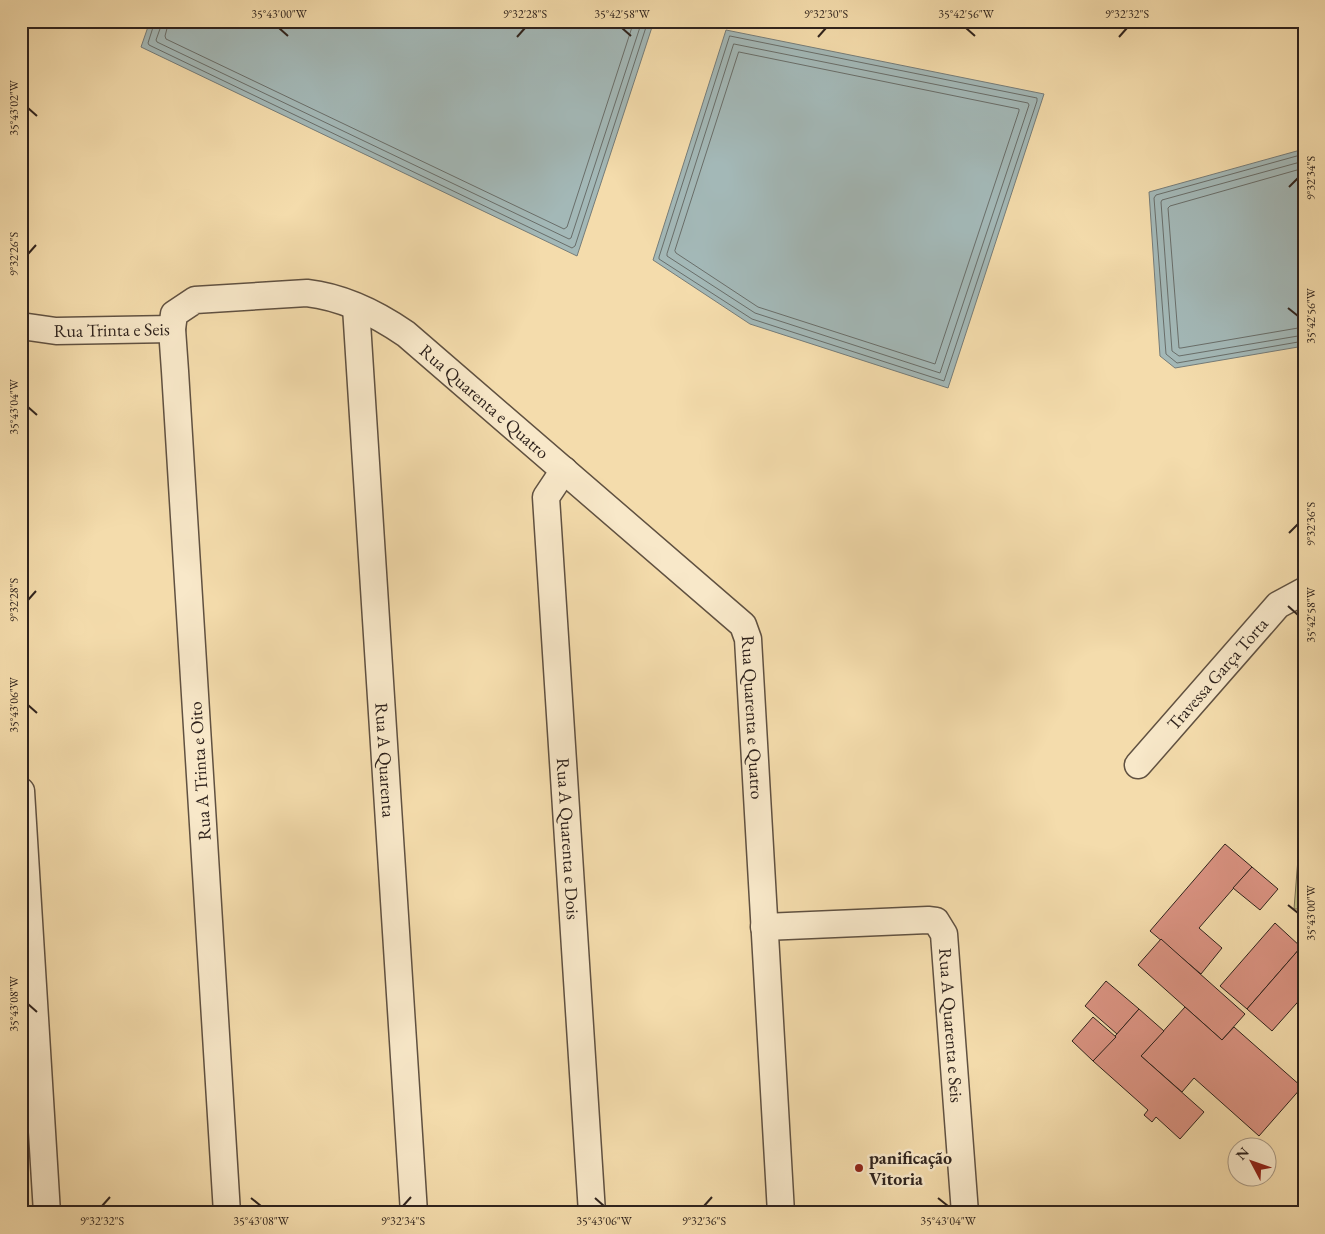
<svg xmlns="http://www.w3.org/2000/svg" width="1325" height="1234" font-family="'EB Garamond',serif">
	<rect width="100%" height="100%" fill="#f4dcac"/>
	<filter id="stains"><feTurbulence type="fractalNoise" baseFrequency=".004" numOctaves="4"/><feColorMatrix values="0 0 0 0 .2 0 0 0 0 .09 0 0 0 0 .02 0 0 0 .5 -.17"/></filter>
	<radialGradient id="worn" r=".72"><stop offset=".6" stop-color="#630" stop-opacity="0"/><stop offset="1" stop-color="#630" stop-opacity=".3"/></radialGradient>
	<!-- green -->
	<path fill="#c2be85" stroke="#787051" d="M 1304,783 L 1304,909 L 1294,909 Z"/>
	<!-- water -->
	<g fill="#a3b8b7" stroke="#757c79">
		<path d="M 150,21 L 654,21 L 577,256 L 141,47 Z"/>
		<path d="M 726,30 L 1044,94 L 948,388 L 750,324 L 653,260 Z"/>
		<path d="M 1304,149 L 1304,346 L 1175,368 L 1160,356 L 1149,192 Z"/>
	</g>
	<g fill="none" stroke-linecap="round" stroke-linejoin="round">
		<!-- shore -->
		<g stroke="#696e6a" stroke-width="1">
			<path d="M 155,21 L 148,43 L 149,45 L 572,248 L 575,246 L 648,21"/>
			<path d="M 161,21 L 161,26 L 156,40 L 157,42 L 569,239 L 571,238 L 642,21"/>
			<path d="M 169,21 L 165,36 L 166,39 L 564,229 L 567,227 L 634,21"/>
			<path d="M 730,36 L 1037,98 L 1037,101 L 944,381 L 752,319 L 659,259 L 659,257 L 729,38 Z"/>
			<path d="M 734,44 L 1028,103 L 1029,105 L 940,373 L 755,313 L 667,256 L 667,254 Z"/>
			<path d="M 739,52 L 1019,109 L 1019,111 L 935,364 L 758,307 L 676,253 L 675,251 Z"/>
			<path d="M 1304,154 L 1156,195 L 1154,198 L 1166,354 L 1177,363 L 1304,341"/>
			<path d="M 1304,161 L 1162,200 L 1161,202 L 1172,351 L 1179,356 L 1304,335"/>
			<path d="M 1304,168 L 1170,206 L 1168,208 L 1179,348 L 1181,348 L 1304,327"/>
		</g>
	</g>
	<!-- building -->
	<g fill="#da9382" stroke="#2f231d">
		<path d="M 1225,844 L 1252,867 L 1199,928 L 1222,948 L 1201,974 L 1150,931 Z"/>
		<path d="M 1252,867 L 1278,889 L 1260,910 L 1233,888 Z"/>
		<path d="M 1275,923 L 1301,947 L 1247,1009 L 1220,986 Z"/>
		<path d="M 1161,939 L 1245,1014 L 1222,1040 L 1138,965 Z"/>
		<path d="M 1301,947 L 1304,949 L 1304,995 L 1272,1031 L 1247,1009 Z"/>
		<path d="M 1106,981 L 1139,1009 L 1117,1034 L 1085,1006 Z"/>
		<path d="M 1185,1007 L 1222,1040 L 1234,1027 L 1302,1087 L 1259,1136 L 1194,1078 L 1182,1092 L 1141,1056 Z"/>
		<path d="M 1139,1009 L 1164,1031 L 1141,1056 L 1204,1112 L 1180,1139 L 1156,1117 L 1152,1122 L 1144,1115 L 1148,1110 L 1093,1061 Z"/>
		<path d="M 1093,1017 L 1116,1037 L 1093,1061 L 1072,1041 Z"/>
	</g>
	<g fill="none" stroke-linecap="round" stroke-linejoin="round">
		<!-- minor casing -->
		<g stroke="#605141" stroke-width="29">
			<g id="minor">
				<path id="s1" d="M 356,307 L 414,1213"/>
				<path id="s2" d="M 21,326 L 56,331 L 172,329"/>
				<path id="s3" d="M 564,470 L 546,497 L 592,1213"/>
				<path id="s4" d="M 1138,765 L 1278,605 L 1304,591"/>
				<path d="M 21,791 L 47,1213"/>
				<path id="s5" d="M 764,927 L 928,920 L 936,921 L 944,934 L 965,1213"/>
				<path id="s6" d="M 227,1213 L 175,371 L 172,329 L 174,314 L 195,300 L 307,293 C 342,297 377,314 406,334 L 743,625 L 748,639 L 781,1213"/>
			</g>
		</g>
		<!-- minor -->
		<use href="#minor" stroke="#f8e8c9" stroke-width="26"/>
	</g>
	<!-- ticks -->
	<path fill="none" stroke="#2f231d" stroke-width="2" d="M 279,28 L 288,36M 622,28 L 631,36M 966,28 L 975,36M 517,37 L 525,28M 818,37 L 826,28M 1119,37 L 1127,28M 28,108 L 37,116M 1289,187 L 1298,178M 28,254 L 36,245M 1288,308 L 1298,316M 28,407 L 37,415M 1289,533 L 1298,524M 28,600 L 36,591M 1288,606 L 1298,615M 28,705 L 37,713M 1288,905 L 1298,913M 28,1004 L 37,1012M 251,1198 L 261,1206M 595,1198 L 604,1206M 938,1198 L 948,1206M 102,1206 L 110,1197M 403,1206 L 411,1197M 704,1206 L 712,1197"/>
	<!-- markers -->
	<circle fill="#8f2418" stroke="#f8e8c9" stroke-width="2" cx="859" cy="1168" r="5"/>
	<g text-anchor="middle" stroke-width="5" stroke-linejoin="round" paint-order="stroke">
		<!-- street labels -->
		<g font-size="18" fill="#2f231d" stroke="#f8e8c9">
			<text dy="6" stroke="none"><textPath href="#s2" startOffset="91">Rua Trinta e Seis</textPath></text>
			<text dy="6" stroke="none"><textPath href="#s6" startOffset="1250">Rua Quarenta e Quatro</textPath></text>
			<text dy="6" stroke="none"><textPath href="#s4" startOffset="121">Travessa Garça Torta</textPath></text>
			<text dy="6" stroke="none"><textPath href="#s6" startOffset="1685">Rua Quarenta e Quatro</textPath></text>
			<text dy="6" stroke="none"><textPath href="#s1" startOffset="454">Rua A Quarenta</textPath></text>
			<text transform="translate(200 771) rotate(-94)" y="6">Rua A Trinta e Oito</text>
			<text dy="6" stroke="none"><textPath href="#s3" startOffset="375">Rua A Quarenta e Dois</textPath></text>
			<text dy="6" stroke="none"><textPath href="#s5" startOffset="279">Rua A Quarenta e Seis</textPath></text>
		</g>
		<!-- poi labels -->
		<g font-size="18" font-weight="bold" fill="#2f231d" stroke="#f8e8c9" text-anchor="start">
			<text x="869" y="1164">panificação<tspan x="869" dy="21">Vitoria</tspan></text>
		</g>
	</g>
	<!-- margin -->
	<rect width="1325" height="1234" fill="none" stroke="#f4dcac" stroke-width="55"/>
	<!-- north arrow -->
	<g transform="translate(1252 1162) rotate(311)"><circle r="24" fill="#f8e8c9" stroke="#a89984"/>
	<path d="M0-4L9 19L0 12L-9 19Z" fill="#8f2418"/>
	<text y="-8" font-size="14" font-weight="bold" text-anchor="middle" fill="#2f231d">N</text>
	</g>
	<rect x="28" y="28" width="1270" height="1178" fill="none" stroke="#2f231d" stroke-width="2"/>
	<g font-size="12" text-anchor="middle" fill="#2f231d">
		<text x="279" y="18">35°43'00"W</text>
		<text x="525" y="18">9°32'28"S</text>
		<text x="622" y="18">35°42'58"W</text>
		<text x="826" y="18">9°32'30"S</text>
		<text x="966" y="18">35°42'56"W</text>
		<text x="1127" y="18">9°32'32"S</text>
		<text transform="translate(14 108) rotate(-90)" y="4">35°43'02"W</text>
		<text transform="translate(1311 178) rotate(-90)" y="4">9°32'34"S</text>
		<text transform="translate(14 254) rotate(-90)" y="4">9°32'26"S</text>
		<text transform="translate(1311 316) rotate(-90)" y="4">35°42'56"W</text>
		<text transform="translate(14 407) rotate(-90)" y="4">35°43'04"W</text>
		<text transform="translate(1311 524) rotate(-90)" y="4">9°32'36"S</text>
		<text transform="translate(14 600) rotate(-90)" y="4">9°32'28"S</text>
		<text transform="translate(1311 615) rotate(-90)" y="4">35°42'58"W</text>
		<text transform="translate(14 705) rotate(-90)" y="4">35°43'06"W</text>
		<text transform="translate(1311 913) rotate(-90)" y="4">35°43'00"W</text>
		<text transform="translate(14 1004) rotate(-90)" y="4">35°43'08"W</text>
		<text x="102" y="1225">9°32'32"S</text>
		<text x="261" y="1225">35°43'08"W</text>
		<text x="403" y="1225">9°32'34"S</text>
		<text x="604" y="1225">35°43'06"W</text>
		<text x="704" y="1225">9°32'36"S</text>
		<text x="948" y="1225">35°43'04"W</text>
	</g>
	<rect width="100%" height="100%" filter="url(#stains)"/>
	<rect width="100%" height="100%" fill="url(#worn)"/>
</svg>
